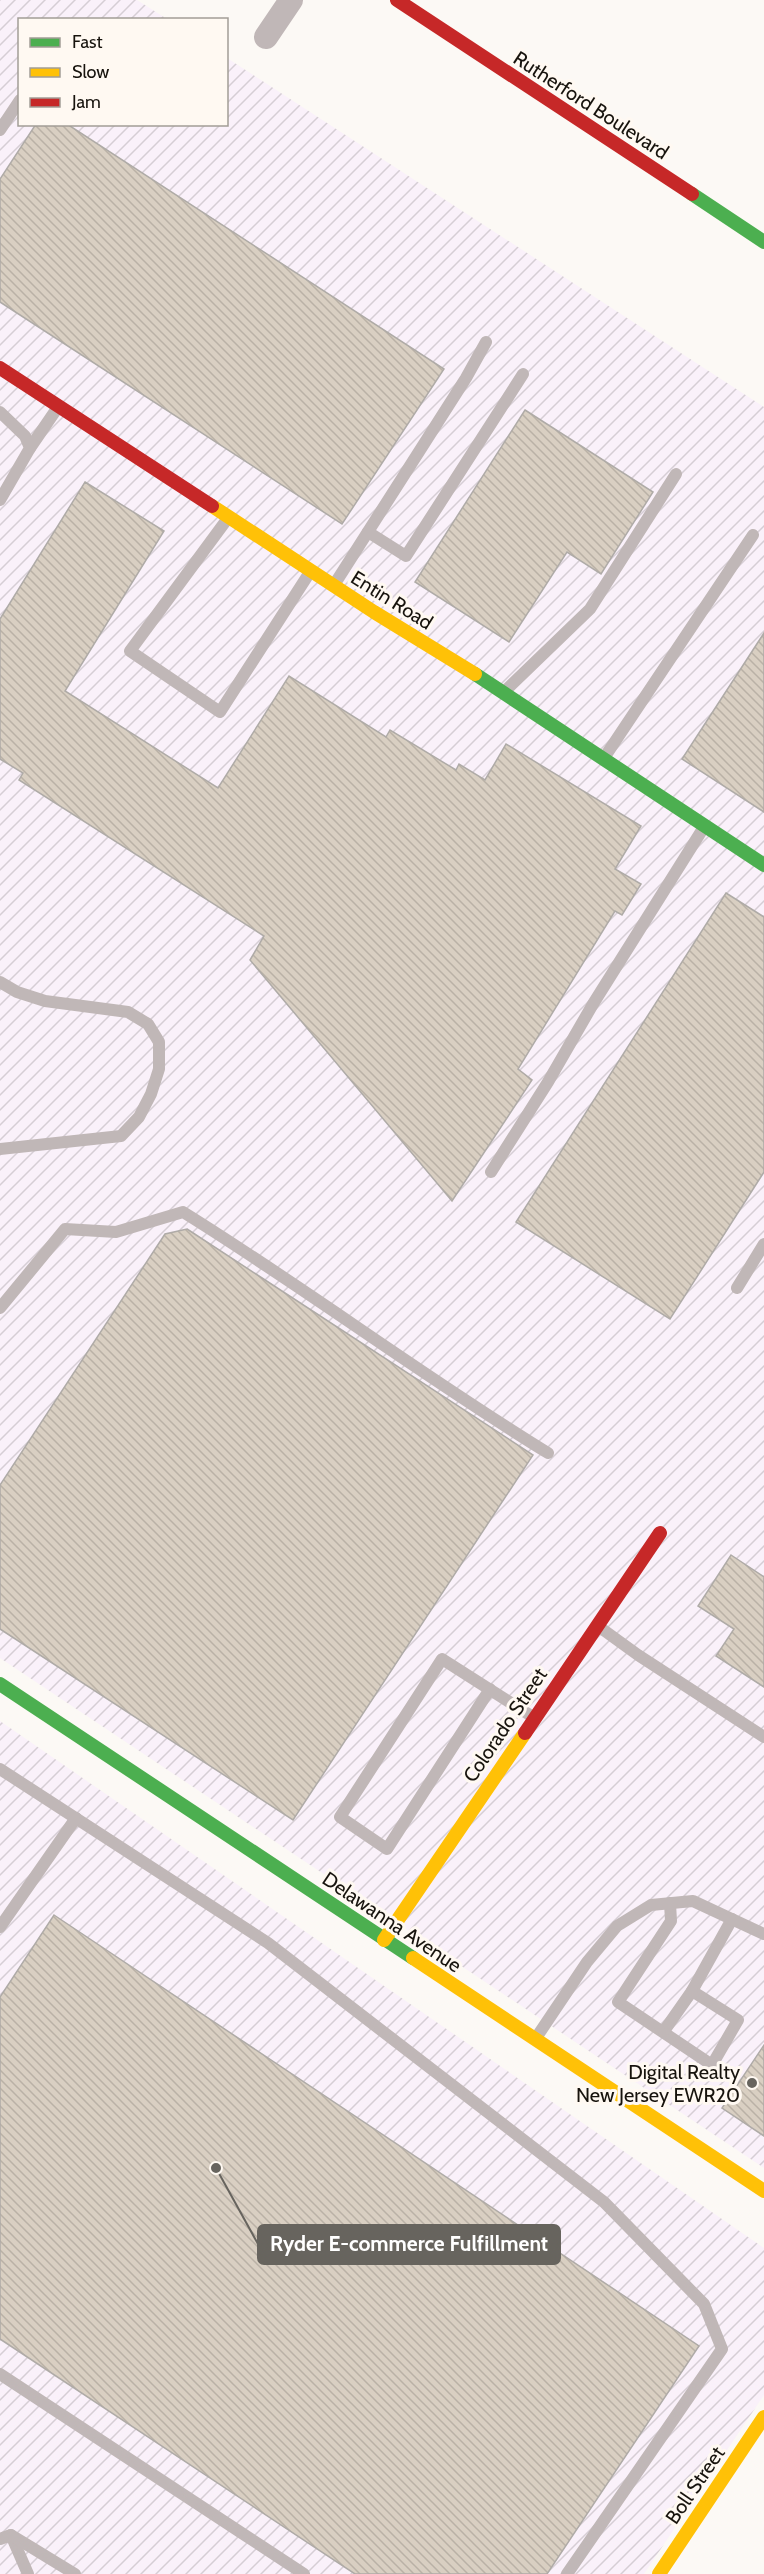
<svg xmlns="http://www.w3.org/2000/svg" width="764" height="2574" font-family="Cabin,sans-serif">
	<defs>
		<pattern id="industrial-furrows" width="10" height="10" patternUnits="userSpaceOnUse" patternTransform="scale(1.5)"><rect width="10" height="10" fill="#faf1fa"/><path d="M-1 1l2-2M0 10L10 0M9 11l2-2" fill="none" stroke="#d6ced5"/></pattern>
		<pattern id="building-back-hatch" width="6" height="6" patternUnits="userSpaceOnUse" patternTransform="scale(1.5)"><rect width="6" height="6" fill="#d9cfc2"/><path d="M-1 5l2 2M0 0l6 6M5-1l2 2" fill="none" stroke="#bab1a6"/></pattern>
	</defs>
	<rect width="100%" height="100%" fill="#fcf9f5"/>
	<!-- industrial -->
	<g fill="url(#industrial-furrows)">
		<path d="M 0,0 L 137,0 L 167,19 L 20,20 L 20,124 L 226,124 L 227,58 L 764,407 L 764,2168 L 0,1658 Z"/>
		<path d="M 0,1721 L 764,2248 L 764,2395 L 644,2574 L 0,2574 Z"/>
	</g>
	<!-- building -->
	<g fill="url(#building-back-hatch)" stroke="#afaba7" stroke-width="1.5">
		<path d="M 36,124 L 67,124 L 444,369 L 342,524 L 0,302 L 0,179 Z"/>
		<path d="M 525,410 L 653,492 L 601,574 L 567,552 L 509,642 L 415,582 Z"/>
		<path d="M 85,482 L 164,531 L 65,691 L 218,788 L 289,676 L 386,737 L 390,730 L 456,770 L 459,764 L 485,780 L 506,744 L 641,826 L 615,869 L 641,884 L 622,915 L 615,911 L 518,1069 L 532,1080 L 452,1201 L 250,960 L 264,936 L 19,780 L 23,773 L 0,759 L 0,619 Z"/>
		<path d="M 764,633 L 764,812 L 682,759 Z"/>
		<path d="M 726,893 L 764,917 L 764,1172 L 670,1319 L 516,1222 Z"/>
		<path d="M 187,1229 L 533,1455 L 293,1820 L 0,1629 L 0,1485 L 165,1234 Z"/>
		<path d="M 731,1555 L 764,1577 L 764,1687 L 716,1656 L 734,1629 L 698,1606 Z"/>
		<path d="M 54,1915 L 699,2346 L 547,2574 L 355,2574 L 0,2339 L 0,1997 Z"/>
		<path d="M 764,2045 L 764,2136 L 722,2108 Z"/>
	</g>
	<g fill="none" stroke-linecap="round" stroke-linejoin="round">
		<!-- lane -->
		<g stroke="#c0b7b7" stroke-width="12">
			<path d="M 0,130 L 20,100"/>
			<path d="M 0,412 L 25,436 L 30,448 L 0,500"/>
			<path d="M 30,448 L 58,407"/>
			<path d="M 228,518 L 130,651 L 220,712 L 310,572"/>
			<path d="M 368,532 L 406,556 L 523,374"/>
			<path d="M 334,585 L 466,378 L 486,342"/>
			<path d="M 505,691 L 590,609 L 676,474"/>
			<path d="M 604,758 L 753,535"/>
			<path d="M 0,982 L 17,992 L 45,1001 L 128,1012 L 148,1024 L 159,1042 L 159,1069 L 151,1094 L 139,1117 L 121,1136 L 0,1149"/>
			<path d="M 491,1172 L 548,1082 L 593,1004 L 704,827"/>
			<path d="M 737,1288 L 764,1244"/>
			<path d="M 0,1308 L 65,1229 L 116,1232 L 183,1212 C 307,1289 424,1377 548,1453"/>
			<path d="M 598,1626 L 638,1655 L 764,1737"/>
			<path d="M 490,1689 L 387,1849 L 340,1817 L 442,1659 L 533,1717"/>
			<path d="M 0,1769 L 268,1943 L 604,2202 L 704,2304 L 722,2349 L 567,2574"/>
			<path d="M 670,1903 L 671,1921 L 618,2002 L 712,2065 L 738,2020 L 692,1991 L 732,1919"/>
			<path d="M 0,1927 L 76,1818"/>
			<path d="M 664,2031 L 692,1991"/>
			<path d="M 536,2038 L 587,1962 L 617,1926 L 651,1905 L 693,1901 L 764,1934"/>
			<path d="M 0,2374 L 304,2574"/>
			<path d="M 11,2535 L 28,2574"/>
			<path d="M 0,2539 L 11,2535 L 75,2574"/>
		</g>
		<!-- street -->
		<path stroke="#c0b7b7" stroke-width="24" d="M 266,37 L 291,0"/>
		<!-- fast -->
		<g stroke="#4caf50" stroke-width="14">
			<path d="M 692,194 L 764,242"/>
			<path d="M 475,674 L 764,865"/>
			<path d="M 0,1684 L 413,1958"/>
		</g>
		<!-- slow -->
		<g stroke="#ffc107" stroke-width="14">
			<path d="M 212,506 L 374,612 L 475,674"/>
			<path d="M 384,1940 L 525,1733"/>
			<path d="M 413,1958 L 764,2191"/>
			<path d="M 659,2574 L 764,2417"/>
		</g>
		<!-- jam -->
		<g stroke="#c62828" stroke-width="14">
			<path d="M 397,0 L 692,194"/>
			<path d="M 0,368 L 212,506"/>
			<path d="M 525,1733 L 660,1533"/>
		</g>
	</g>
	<!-- markers -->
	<circle fill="#67645e" stroke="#fff9f2" stroke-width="2" cx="752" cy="2083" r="6"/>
	<g text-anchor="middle" stroke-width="6" stroke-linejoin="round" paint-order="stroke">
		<!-- street labels -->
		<g font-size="20" fill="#17130d" stroke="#fff9f2">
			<text transform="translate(591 105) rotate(33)" y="7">Rutherford Boulevard</text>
			<text transform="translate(392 600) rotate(32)" y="7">Entin Road</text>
			<text transform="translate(505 1725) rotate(-56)" y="7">Colorado Street</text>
			<text transform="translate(392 1922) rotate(34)" y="7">Delawanna Avenue</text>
			<text transform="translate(695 2485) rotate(-56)" y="7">Boll Street</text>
		</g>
		<!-- poi labels -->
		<g font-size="20" fill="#17130d" stroke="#fff9f2" text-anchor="end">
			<text x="740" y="2079">Digital Realty<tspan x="740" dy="23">New Jersey EWR20</tspan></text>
		</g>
	</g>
	<!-- callouts -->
	<path fill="none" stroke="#67645e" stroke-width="2" d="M216 2168L258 2244"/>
	<circle fill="#67645e" stroke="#fff9f2" stroke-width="2" cx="216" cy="2168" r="6"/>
	<rect fill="#67645e" stroke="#67645e" stroke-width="2" x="258" y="2225" width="302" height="39" rx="6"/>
	<g font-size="21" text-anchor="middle" font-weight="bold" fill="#fff">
		<text x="409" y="2251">Ryder E-commerce Fulfillment</text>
	</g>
	<!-- legend -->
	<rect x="18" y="18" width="210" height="108" fill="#fff9f2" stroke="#a29d96" stroke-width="1.5"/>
	<rect x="30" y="38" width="30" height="9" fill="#4caf50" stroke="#a29d96" stroke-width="1.5"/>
	<text x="72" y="48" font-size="18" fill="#17130d">Fast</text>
	<rect x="30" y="68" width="30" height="9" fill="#ffc107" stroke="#a29d96" stroke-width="1.5"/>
	<text x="72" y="78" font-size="18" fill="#17130d">Slow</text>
	<rect x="30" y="98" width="30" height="9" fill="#c62828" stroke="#a29d96" stroke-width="1.5"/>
	<text x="72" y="108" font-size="18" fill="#17130d">Jam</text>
</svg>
